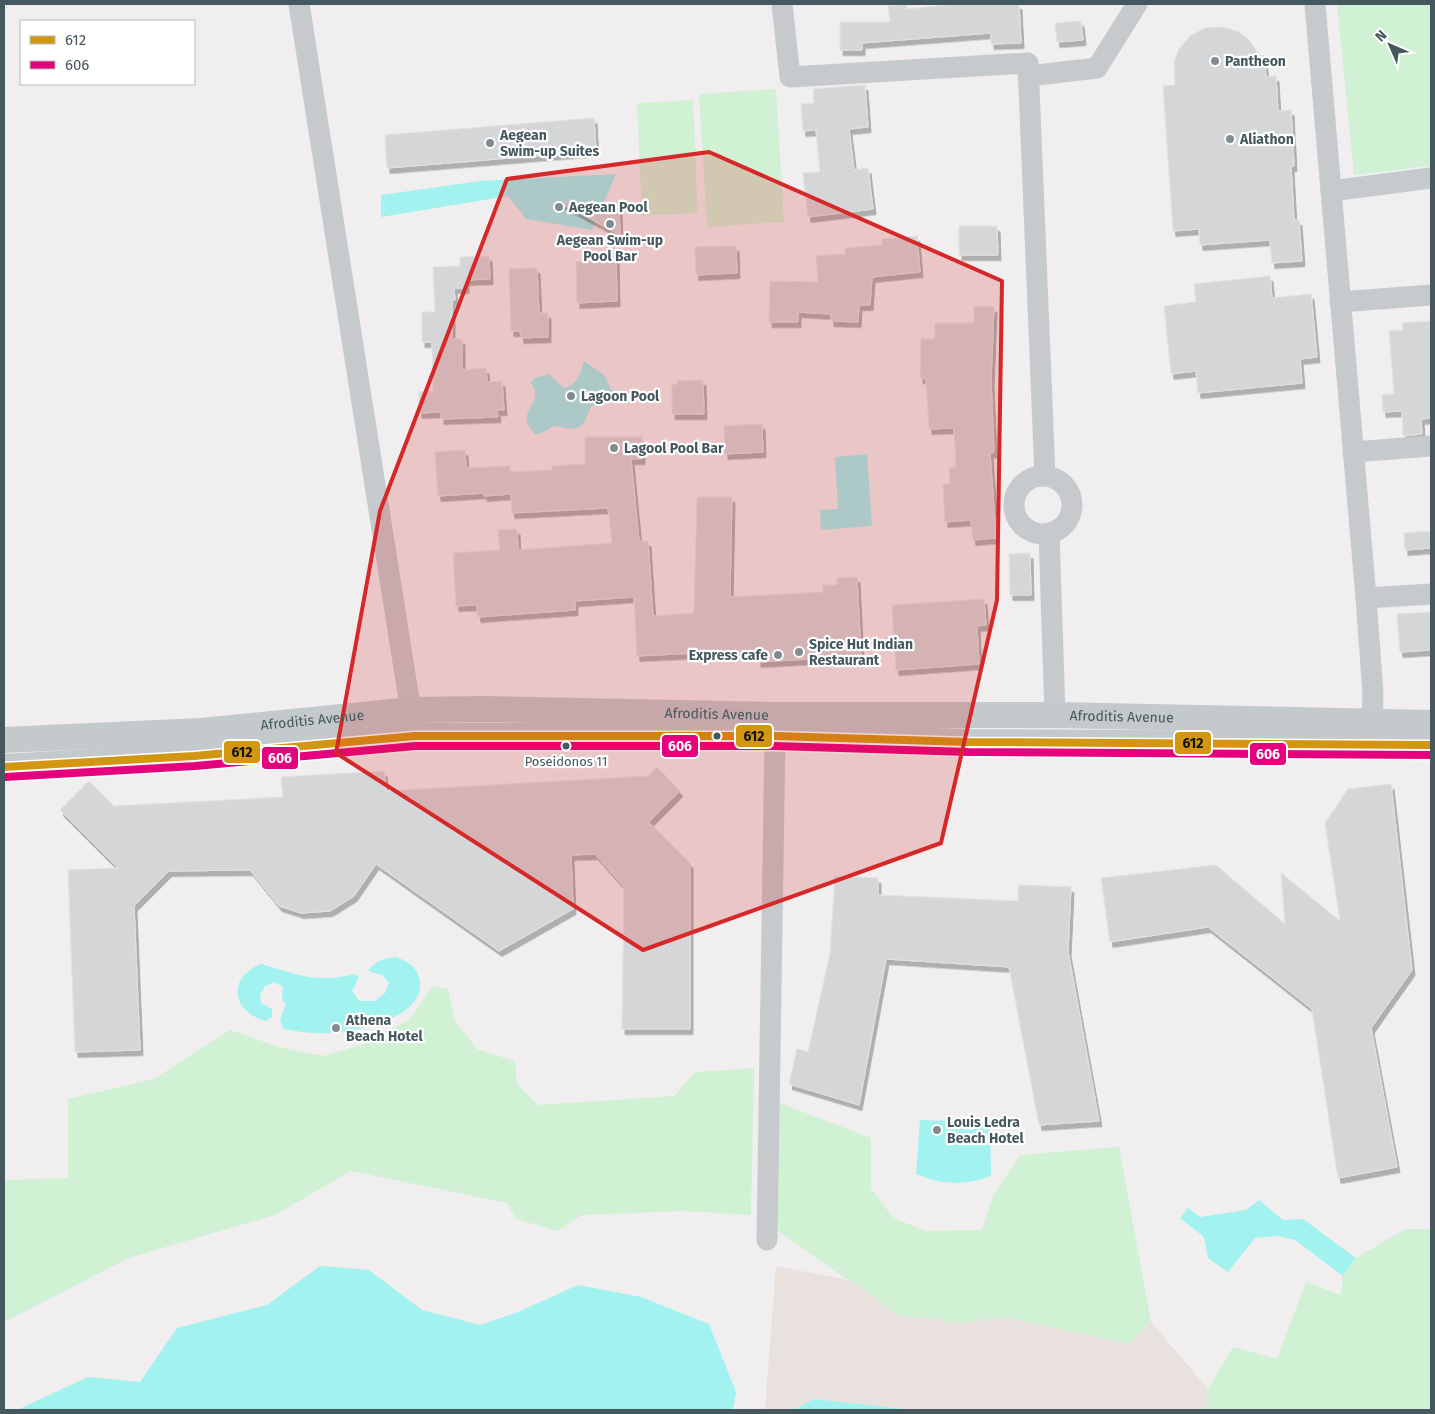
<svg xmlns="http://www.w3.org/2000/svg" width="1435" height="1414" font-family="'Fira Sans',sans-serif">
	<defs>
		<filter id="shadow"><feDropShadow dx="3" dy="5.5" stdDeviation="0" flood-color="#0004"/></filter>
	</defs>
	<rect width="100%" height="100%" fill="#f0eeef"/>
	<!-- green -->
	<g fill="#d1f1d5">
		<path d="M 1337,4 L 1431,4 L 1431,166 L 1354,175 Z"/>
		<path d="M 776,89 L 784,222 L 707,227 L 699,94 Z"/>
		<path d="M 693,100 L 698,213 L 642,216 L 637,103 Z"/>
		<path d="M 433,986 L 448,989 L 455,1021 L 477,1049 L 515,1061 L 517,1084 L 538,1105 L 674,1096 L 695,1072 L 754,1068 L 751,1215 L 685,1211 L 582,1215 L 557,1231 L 516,1219 L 507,1203 L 351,1171 L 275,1215 L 129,1258 L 4,1322 L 4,1180 L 68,1178 L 68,1099 L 154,1079 L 230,1030 L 282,1048 L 324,1056 L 364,1044 L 409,1020 Z"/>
		<path d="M 777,1102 L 871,1138 L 871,1188 L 893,1218 L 926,1231 L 982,1230 L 993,1196 L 1020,1155 L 1119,1147 L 1151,1322 L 1129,1344 L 1005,1317 L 961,1323 L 897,1315 L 774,1228 Z"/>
		<path d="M 1405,1229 L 1431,1229 L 1431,1410 L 1208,1410 L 1208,1389 L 1233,1347 L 1277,1359 L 1306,1282 L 1341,1295 L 1343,1276 L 1356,1258 Z"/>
	</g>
	<!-- sand -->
	<path fill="#e8e1dd" d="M 776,1266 L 852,1281 L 898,1315 L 961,1323 L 1005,1317 L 1129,1344 L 1151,1322 L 1208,1389 L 1208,1410 L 913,1410 L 814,1399 L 793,1410 L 765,1410 Z"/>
	<!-- water -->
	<g fill="#a2f2ef">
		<path d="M 616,174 L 592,230 L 526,219 L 508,196 L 381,217 L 381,195 L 480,181 Z"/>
		<path d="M 584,361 L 604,375 L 613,393 L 591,407 L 584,423 L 579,427 L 571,429 L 554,426 L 540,434 L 535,434 C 512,409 547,405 531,383 L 534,378 L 549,374 L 564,388 C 578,384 580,374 584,361 Z"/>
		<path d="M 867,454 L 872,526 L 821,530 L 820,510 L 838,509 L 835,457 Z"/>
		<path d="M 396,957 C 409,962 419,968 420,983 C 423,1018 356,1032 330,1033 C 314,1034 299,1032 284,1029 L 280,1021 L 286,1003 L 282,1000 L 283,987 L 274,982 L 265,986 L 260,995 L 261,1003 L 272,1009 L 272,1017 L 266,1021 C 232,1012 226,978 261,964 C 297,974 315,984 354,974 L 359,977 L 352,991 L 359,1001 L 375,1001 L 385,993 L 389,983 L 382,975 L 368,971 C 374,961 385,958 396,957 Z"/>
		<path d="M 920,1120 L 990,1122 L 991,1176 C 965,1186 942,1185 916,1174 Z"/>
		<path d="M 1259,1200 L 1283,1220 L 1303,1219 L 1356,1258 L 1343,1276 L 1295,1240 L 1278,1236 L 1255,1238 L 1228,1272 L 1208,1258 L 1204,1237 L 1180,1218 L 1188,1208 L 1200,1217 L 1246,1210 Z"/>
		<path d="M 320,1266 L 369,1270 L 422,1310 L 480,1325 L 518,1312 L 578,1285 L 641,1297 L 709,1324 L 736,1392 L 733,1410 L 17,1410 L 88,1377 L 140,1382 L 177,1328 L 267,1305 Z"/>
		<path d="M 814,1399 L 913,1410 L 793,1410 Z"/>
	</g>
	<!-- building -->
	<g fill="#d5d6d8" stroke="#e1e1e2" filter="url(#shadow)">
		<path d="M 906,4 L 907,9 L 956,4 L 1019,4 L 1021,43 L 991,44 L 991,33 L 862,43 L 862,50 L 840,50 L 840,22 L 890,22 L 888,6 Z"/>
		<path d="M 1081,21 L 1083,40 L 1057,42 L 1055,23 Z"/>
		<path d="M 1223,27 L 1239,32 L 1249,40 L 1259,55 L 1264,56 L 1266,77 L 1276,76 L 1278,111 L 1291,110 L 1294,166 L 1291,166 L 1294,220 L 1299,220 L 1302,261 L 1272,263 L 1270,240 L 1200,245 L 1199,229 L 1173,231 L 1163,86 L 1175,85 L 1174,62 L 1179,49 L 1190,36 L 1205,28 Z"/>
		<path d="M 865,85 L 868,127 L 849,129 L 854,170 L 868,168 L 873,209 L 808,217 L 803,173 L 820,172 L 816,130 L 803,131 L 801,104 L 814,103 L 813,89 Z"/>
		<path d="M 594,118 L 596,151 L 387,168 L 385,135 Z"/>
		<path d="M 562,202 L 619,209 L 620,235 L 561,203 Z"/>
		<path d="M 959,226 L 997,226 L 998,255 L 959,255 Z"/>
		<path d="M 917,236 L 920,272 L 872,277 L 870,305 L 859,305 L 858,322 L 831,321 L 831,314 L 798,312 L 798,322 L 769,322 L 770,281 L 818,282 L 816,256 L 846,254 L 845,248 L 882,245 L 882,239 Z"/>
		<path d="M 736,246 L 737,273 L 696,275 L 695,247 Z"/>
		<path d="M 616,253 L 617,301 L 577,303 L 576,262 L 587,262 L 586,255 Z"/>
		<path d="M 489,256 L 490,279 L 466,280 L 466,288 L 454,288 L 455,300 L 452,300 L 452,339 L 462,339 L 462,370 L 486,368 L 487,382 L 502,381 L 504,410 L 497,410 L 498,417 L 441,419 L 441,412 L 419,413 L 419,392 L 433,391 L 432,342 L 422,342 L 422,312 L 435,312 L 433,267 L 460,266 L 460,257 Z"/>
		<path d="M 537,268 L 539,313 L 548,313 L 548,337 L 521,338 L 520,331 L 511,331 L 509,269 Z"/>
		<path d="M 1270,276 L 1272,298 L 1311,294 L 1317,357 L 1300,359 L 1302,383 L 1198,393 L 1196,371 L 1171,374 L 1164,306 L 1196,302 L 1194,284 Z"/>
		<path d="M 974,306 L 994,307 L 991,380 L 994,452 L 990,453 L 996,538 L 973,540 L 971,520 L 945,522 L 943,484 L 950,484 L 949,468 L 956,467 L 954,428 L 929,429 L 926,378 L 920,378 L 921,339 L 935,339 L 935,323 L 974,323 Z"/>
		<path d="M 1431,321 L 1431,418 L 1421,419 L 1422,434 L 1403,436 L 1402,411 L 1383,412 L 1382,395 L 1394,394 L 1389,331 L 1403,330 L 1402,323 Z"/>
		<path d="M 703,380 L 704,414 L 672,414 L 672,384 L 677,385 L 677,381 Z"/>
		<path d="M 762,424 L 763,452 L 725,454 L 724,426 Z"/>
		<path d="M 585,437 L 642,437 L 642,459 L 631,459 L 639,541 L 648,541 L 653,616 L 694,613 L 697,497 L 732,497 L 730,597 L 823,592 L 823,585 L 837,585 L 837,578 L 857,577 L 861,656 L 758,662 L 758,650 L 637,656 L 634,597 L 575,601 L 575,610 L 478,617 L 477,605 L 456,606 L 453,553 L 500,550 L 498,530 L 517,529 L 518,550 L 612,543 L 608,508 L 512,513 L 511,494 L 484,496 L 484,493 L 438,496 L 435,452 L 465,450 L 466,468 L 510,466 L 510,472 L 552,470 L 552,466 L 585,464 Z"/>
		<path d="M 1431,531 L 1431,548 L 1405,550 L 1404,533 Z"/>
		<path d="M 1030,553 L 1031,595 L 1010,595 L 1009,554 Z"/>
		<path d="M 984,599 L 986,625 L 977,626 L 979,664 L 896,670 L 892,605 Z"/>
		<path d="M 1431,612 L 1431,650 L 1400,652 L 1397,614 Z"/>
		<path d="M 657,767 L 680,791 L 649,822 L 690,863 L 690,1029 L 622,1029 L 624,887 L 595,854 L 571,855 L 573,909 L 499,951 L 376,864 L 354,896 L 330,911 L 301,913 L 279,906 L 250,870 L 169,871 L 134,906 L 140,1050 L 75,1052 L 68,870 L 118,868 L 60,810 L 89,781 L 114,806 L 283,797 L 281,777 L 384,771 L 386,791 L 648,776 Z"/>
		<path d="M 1391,784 L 1412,970 L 1371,1028 L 1397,1167 L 1338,1178 L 1312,1009 L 1208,927 L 1110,942 L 1101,878 L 1216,865 L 1285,924 L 1281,873 L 1340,921 L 1325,823 L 1348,789 Z"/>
		<path d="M 835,876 L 878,878 L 878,895 L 1018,901 L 1018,885 L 1071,887 L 1068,951 L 1099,1121 L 1039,1125 L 1009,967 L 886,959 L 859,1105 L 789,1084 L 797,1049 L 808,1052 L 830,954 Z"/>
	</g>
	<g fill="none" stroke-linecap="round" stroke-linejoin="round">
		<!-- minor -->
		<g stroke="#c6cacc" stroke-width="21">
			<path d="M 299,4 L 413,725"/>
			<path d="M 782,4 L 790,77 L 1028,63 L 1045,476"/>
			<path d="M 1315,4 L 1366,598 L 1373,694 L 1372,722"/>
			<path d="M 1028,76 L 1097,68 L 1137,4"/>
			<path d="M 1331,191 L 1431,178"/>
			<path d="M 1340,302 L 1431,295"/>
			<path d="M 1353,452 L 1431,446"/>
			<circle cx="1043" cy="505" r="29"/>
			<path d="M 1049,533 L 1055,715"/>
			<path d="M 1366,598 L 1431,594"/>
			<path d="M 767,1240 L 775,736"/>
		</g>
		<!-- major -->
		<g stroke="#c4c9cb" stroke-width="26">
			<path id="s1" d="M 4,740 L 201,731 L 412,710 L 483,709 L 773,715 L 1055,715 L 1431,723"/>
			<path d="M 4,767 L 194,756 L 415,736 L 775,736 L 968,742 L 1431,745"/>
		</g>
		<!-- bus-1 casing -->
		<g stroke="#fff" stroke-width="11">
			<path id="bus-1" d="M 4,767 L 194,756 L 415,736 L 775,736 L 968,742 L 1431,745"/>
		</g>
		<!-- bus-2 casing -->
		<g stroke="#fff" stroke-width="11">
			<path id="bus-2" d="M 5,777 L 195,766 L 415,746 L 775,746 L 968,752 L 1431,755"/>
		</g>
		<!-- bus-1 -->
		<use href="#bus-1" stroke="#d39613" stroke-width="8"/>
		<!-- bus-2 -->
		<use href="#bus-2" stroke="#e5007d" stroke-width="8"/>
	</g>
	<!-- marked area -->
	<path fill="#d62828" fill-opacity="0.2" stroke="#d62828" stroke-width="4" stroke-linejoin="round" d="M 709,152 L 1002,281 L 997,600 L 941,843 L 643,950 L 336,753 L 380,511 L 507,179 Z"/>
	<!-- markers -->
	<g fill="#808c90" stroke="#fff" stroke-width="2">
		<circle cx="1215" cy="61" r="5"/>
		<circle cx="1230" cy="139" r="5"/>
		<circle cx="490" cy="143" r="5"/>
		<circle cx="559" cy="207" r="5"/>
		<circle cx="610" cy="224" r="5"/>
		<circle cx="571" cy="396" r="5"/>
		<circle cx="614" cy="448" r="5"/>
		<circle cx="799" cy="652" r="5"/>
		<circle cx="778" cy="655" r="5"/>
		<circle cx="336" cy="1028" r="5"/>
		<circle cx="937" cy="1130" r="5"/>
	</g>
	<g fill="#44585d" stroke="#fff" stroke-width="2">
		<circle cx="717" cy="736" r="4.5"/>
		<circle cx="566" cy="746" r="4.5"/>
	</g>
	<g text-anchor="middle" stroke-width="4.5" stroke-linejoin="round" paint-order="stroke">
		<!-- bus labels -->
		<g font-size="13" fill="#44585d" stroke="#fff">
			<text x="566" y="766">Poseidonos 11</text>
		</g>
		<!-- poi labels -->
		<g font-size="14" font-weight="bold" fill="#44585d" stroke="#fff" text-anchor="start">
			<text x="1225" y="66">Pantheon</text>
			<text x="500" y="140">Aegean<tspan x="500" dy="16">Swim-up Suites</tspan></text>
			<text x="1240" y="144">Aliathon</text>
			<text x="569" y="212">Aegean Pool</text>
			<text x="610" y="245" text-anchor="middle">Aegean Swim-up<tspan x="610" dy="16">Pool Bar</tspan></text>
			<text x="581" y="401">Lagoon Pool</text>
			<text x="624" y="453">Lagool Pool Bar</text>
			<text x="809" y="649">Spice Hut Indian<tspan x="809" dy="16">Restaurant</tspan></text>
			<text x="768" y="660" text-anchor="end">Express cafe</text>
			<text x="346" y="1025">Athena<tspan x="346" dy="16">Beach Hotel</tspan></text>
			<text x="947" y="1127">Louis Ledra<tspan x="947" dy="16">Beach Hotel</tspan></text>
		</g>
		<!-- street labels -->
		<g font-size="14" fill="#44585d" stroke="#fff">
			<text dy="5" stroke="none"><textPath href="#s1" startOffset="714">Afroditis Avenue</textPath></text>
			<text dy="5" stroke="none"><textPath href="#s1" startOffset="1119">Afroditis Avenue</textPath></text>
			<text dy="5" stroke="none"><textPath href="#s1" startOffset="309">Afroditis Avenue</textPath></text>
		</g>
	</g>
	<g stroke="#fff" stroke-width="2">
		<rect x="735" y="724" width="38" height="24" rx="5" fill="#d39613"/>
		<rect x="1174" y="731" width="38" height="24" rx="5" fill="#d39613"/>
		<rect x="661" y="734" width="38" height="24" rx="5" fill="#e5007d"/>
		<rect x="223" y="740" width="38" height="24" rx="5" fill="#d39613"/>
		<rect x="1249" y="742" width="38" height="24" rx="5" fill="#e5007d"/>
		<rect x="261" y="746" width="38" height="24" rx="5" fill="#e5007d"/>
	</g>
	<g font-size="14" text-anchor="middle" font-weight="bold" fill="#fff">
		<text x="680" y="751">606</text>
		<text x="1268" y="759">606</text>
		<text x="280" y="763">606</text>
	</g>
	<g font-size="14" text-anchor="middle" font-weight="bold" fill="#111">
		<text x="754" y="741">612</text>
		<text x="1193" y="748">612</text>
		<text x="242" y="757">612</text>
	</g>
	<!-- border -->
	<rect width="1435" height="1414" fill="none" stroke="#44585d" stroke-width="10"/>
	<!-- legend -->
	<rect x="20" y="20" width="175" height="65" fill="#ffffff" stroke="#b4bcbe"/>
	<rect x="30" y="36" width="25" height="8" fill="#d39613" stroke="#b4bcbe"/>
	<text x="65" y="45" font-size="15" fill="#44585d">612</text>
	<rect x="30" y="61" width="25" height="8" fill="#e5007d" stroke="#b4bcbe"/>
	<text x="65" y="70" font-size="15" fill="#44585d">606</text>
	<!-- north arrow -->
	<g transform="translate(1390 45) rotate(315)" stroke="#ffffff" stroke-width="4" paint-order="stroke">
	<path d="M0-4L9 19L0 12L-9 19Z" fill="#44585d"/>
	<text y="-8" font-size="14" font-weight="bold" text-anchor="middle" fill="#44585d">N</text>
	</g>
</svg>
